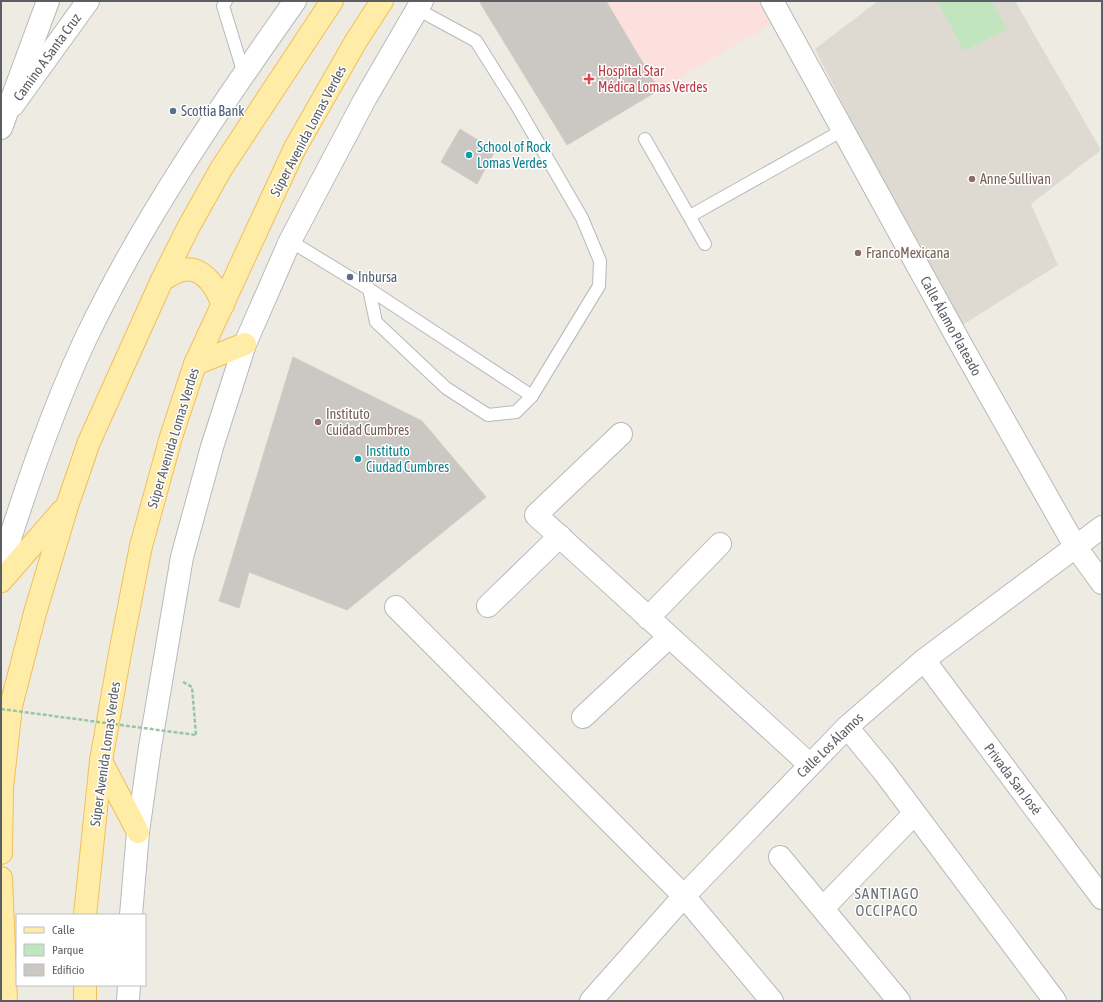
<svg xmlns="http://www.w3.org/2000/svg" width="1103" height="1002" font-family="'Asap Condensed',sans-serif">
	<rect width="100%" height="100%" fill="#eeebe3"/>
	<!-- education -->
	<path fill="#dedad1" d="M 878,1 L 1015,1 L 1101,150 L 1031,204 L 1058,265 L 956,329 L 815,49 Z"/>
	<!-- medical -->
	<path fill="#fbe0de" d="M 606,1 L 759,1 L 770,25 L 659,90 Z"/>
	<!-- green -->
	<path fill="#c1e6bf" d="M 937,1 L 991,1 L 1007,29 L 964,51 Z"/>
	<!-- building -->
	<g fill="#cbc7c2" stroke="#d2ccc1">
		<path d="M 479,1 L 606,1 L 659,90 L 567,145 Z"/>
		<path d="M 460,129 L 495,151 L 477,184 L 441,162 Z"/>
		<path d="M 293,357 L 422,421 L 486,497 L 347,610 L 249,572 L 239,608 L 219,601 Z"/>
	</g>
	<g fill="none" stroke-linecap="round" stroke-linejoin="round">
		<!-- lane casing -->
		<g stroke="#b5b9bd" stroke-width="14">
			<g id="lane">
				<path d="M 226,1 L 223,6 L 244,74"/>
				<path d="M 645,139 L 705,244"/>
				<path d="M 690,216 L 843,130"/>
				<path d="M 290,241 L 369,289 L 532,396"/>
				<path d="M 369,289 L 376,322 L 446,388 L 488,415 L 516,412 L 532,396 L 599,286 L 600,261 L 582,218 L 517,106 L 476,41 L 417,9"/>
			</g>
		</g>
		<!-- street casing -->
		<g stroke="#b5b9bd" stroke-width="24">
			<g id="street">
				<path d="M 772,1 L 964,350 L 1075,546 L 1102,583"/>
				<path d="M 13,105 L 88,1"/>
				<path d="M 621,434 L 536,515 L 809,764"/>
				<path d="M 488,606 L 560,536"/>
				<path d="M 396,607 L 684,896 L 772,1001"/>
				<path d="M 648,618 L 720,544"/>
				<path d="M 924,660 L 1102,898"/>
				<path d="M 583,717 L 669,637"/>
				<path d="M 847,727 L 884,772 L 1055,1001"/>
				<path d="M 780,857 L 899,1001"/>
				<path d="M 823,908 L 914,814"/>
			</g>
		</g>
		<!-- secondary casing -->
		<g stroke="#b6babf" stroke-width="24">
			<g id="secondary">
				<path d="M 1,128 L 48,1"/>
				<path d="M 1,567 C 25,490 51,413 85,340 C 142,220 218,110 295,1"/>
				<path d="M 131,915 L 138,832 L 150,747 L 182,557 L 212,447 L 245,344 L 290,241 L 365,99 L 422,1"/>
				<path d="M 128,1001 L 129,985"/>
				<path d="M 591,1001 L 684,896 L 847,727 L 924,660 L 1102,527"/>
			</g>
		</g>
		<!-- primary casing -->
		<g stroke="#f1bf58" stroke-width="24">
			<g id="primary">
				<path d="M 162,280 C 167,277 173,273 179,271 C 202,263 216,287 223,305"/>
				<path d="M 195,364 L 245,344"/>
				<path d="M 1,581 L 62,511"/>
				<path d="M 101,761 L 138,832"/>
				<path d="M 1,853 L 2,788 L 11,706 L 35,613 L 67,506 L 89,442 L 162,280 L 188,228 L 221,169 L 332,1"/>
				<path d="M 1,878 L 6,1001"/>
				<path d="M 85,915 L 101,761 L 120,653 L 141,546 L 171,437 L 195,364 L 295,148 L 356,41 L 382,1"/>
				<path d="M 85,985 L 85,1001"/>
			</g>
		</g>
		<!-- path -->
		<path stroke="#98c6a4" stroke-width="2.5" stroke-dasharray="4 2" stroke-linecap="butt" d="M 183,682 L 192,687 L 196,735"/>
		<!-- lane -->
		<use href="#lane" stroke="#fff" stroke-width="12"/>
		<!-- street -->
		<use href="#street" stroke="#fff" stroke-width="22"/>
		<!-- secondary -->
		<use href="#secondary" stroke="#fff" stroke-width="22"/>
		<!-- primary -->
		<use href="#primary" stroke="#ffeda7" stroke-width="22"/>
		<!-- path-bridge -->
		<path stroke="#98c6a4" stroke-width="2.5" stroke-dasharray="4 2" stroke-linecap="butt" d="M 1,709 L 196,735"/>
	</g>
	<!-- markers -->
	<path fill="#e0444e" stroke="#fff" stroke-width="1.5" d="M587 73h4v4h4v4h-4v4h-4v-4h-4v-4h4z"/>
	<g fill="#5c6f8a" stroke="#fff" stroke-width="1.5">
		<circle cx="173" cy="111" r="4"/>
		<circle cx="350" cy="277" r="4"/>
	</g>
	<g fill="#0f9aa8" stroke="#fff" stroke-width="1.5">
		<circle cx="469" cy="155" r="4"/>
		<circle cx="358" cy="459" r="4"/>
	</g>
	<g fill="#8d6e63" stroke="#fff" stroke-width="1.5">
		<circle cx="972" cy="179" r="4"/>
		<circle cx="858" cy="253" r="4"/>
		<circle cx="318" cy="422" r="4"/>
	</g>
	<g text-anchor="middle" stroke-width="3" stroke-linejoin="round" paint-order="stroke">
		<!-- street labels -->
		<g font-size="14" fill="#5b5f64" stroke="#fff">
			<text transform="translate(47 57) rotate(-54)" y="5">Camino A Santa Cruz</text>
			<text transform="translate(308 131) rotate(-62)" y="5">Súper Avenida Lomas Verdes</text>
			<text transform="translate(951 326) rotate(61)" y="5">Calle Álamo Plateado</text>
			<text transform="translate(173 438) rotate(-73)" y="5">Súper Avenida Lomas Verdes</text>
			<text transform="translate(830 745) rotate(-44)" y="5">Calle Los Álamos</text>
			<text transform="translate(105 754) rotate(-82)" y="5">Súper Avenida Lomas Verdes</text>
			<text transform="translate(1013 779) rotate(53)" y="5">Privada San José</text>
		</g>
		<!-- health labels -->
		<g font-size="14" fill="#be3a42" stroke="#fff" text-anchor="start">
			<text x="598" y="76">Hospital Star<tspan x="598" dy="16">Médica Lomas Verdes</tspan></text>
		</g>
		<!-- service labels -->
		<g font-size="14" fill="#4e5e75" stroke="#fff" text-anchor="start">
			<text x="181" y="116">Scottia Bank</text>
			<text x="358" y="282">Inbursa</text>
		</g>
		<!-- culture labels -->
		<g font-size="14" fill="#0d838f" stroke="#fff" text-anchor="start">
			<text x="477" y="152">School of Rock<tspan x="477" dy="16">Lomas Verdes</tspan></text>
			<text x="366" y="456">Instituto<tspan x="366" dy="16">Ciudad Cumbres</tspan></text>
		</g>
		<!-- education labels -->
		<g font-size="14" fill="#785e54" stroke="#fff" text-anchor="start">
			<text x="980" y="184">Anne Sullivan</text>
			<text x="866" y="258">FrancoMexicana</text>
			<text x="326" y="419">Instituto<tspan x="326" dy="16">Cuidad Cumbres</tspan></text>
		</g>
		<!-- neighbourhood labels -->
		<g font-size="15" letter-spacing="1" fill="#6c7176" stroke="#fff">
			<text x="887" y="899">SANTIAGO<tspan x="887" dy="17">OCCIPACO</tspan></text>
		</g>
	</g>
	<!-- border -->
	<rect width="1103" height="1002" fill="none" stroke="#5b5f64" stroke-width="4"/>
	<!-- legend -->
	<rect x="16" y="914" width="130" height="72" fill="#ffffff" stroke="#bdbfc1"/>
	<rect x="24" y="927" width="20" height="6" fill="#ffeda7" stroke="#bdbfc1"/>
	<text x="52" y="934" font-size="12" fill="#5b5f64">Calle</text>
	<rect x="24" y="944" width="20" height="12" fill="#c1e6bf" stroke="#bdbfc1"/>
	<text x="52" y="954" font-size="12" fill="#5b5f64">Parque</text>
	<rect x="24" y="964" width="20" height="12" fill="#cbc7c2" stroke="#bdbfc1"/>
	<text x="52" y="974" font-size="12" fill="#5b5f64">Edificio</text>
</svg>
